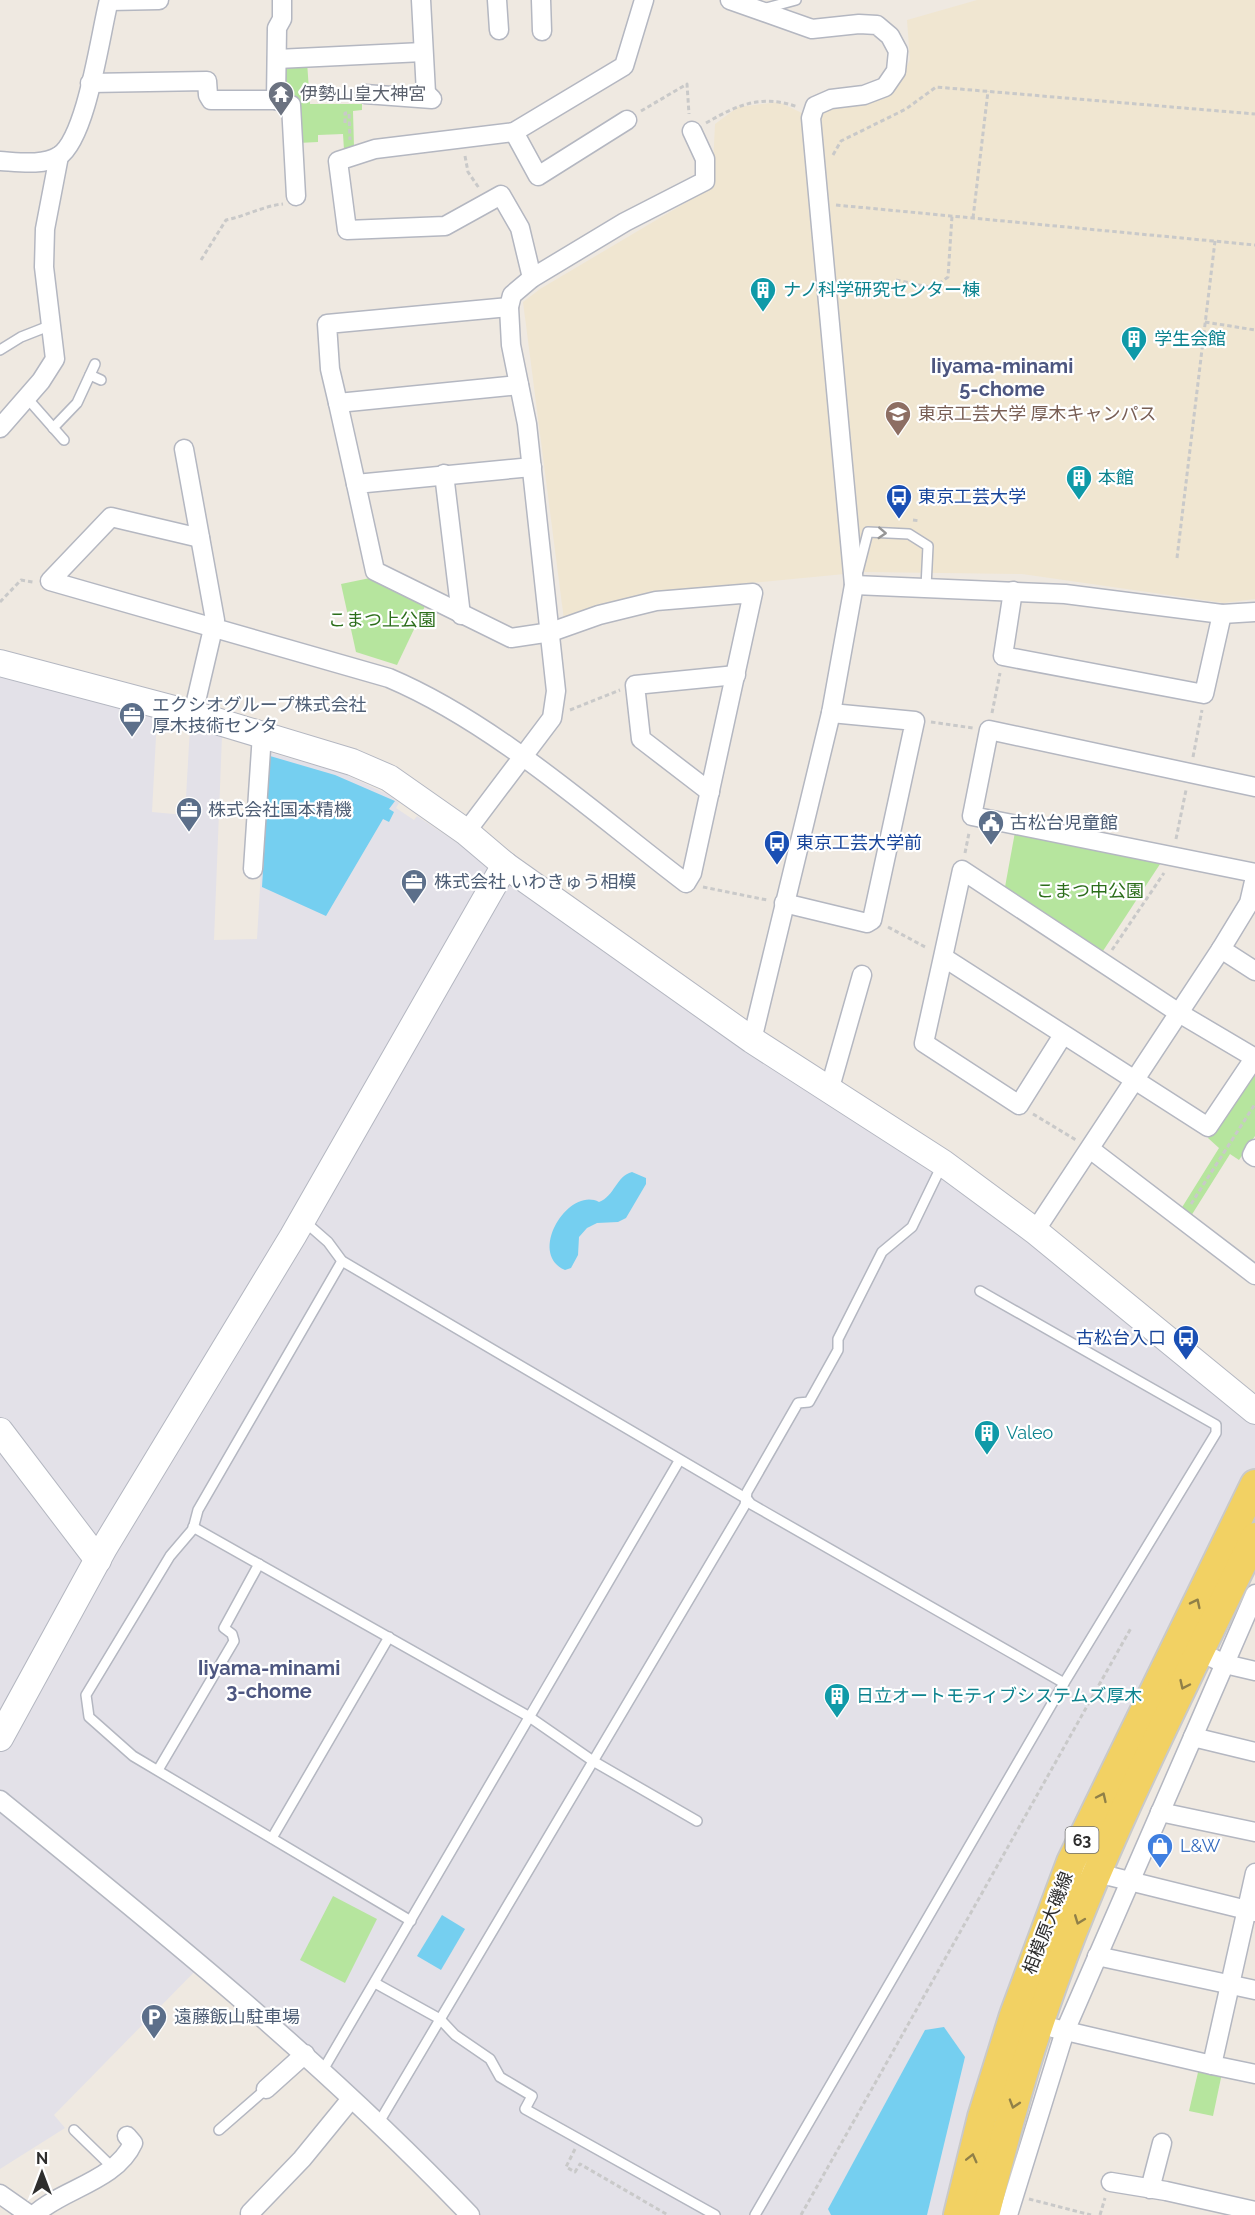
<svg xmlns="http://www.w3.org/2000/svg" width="1255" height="2215" font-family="Raleway,'Noto Sans JP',sans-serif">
	<rect width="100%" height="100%" fill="#efe9e1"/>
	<!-- industrial -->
	<path fill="#e3e1e8" d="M 0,676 L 157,718 L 152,812 L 185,815 L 190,727 L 222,736 L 214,940 L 257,939 L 268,752 L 342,773 L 387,794 L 399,803 L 396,808 L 414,820 L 417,816 L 525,888 L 1031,1241 L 1255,1423 L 1255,1470 L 1005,2017 L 948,2215 L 475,2215 L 204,1962 L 54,2115 L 65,2128 L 0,2169 Z"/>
	<!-- education -->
	<path fill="#f0e6d1" d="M 977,0 L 1255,0 L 1255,599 L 1224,603 L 1022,574 L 865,572 L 649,593 L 564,620 L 523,302 L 540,289 L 712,187 L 715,124 L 738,107 L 779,102 L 804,114 L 883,99 L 897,85 L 910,60 L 907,20 Z"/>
	<!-- green -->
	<g fill="#b6e59e">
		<path d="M 286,62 L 307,62 L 310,104 L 362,104 L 362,110 L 353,111 L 354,147 L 344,150 L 343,134 L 318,135 L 318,142 L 298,143 L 280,69 Z"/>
		<path d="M 370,578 L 426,604 L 397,665 L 356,652 L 341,584 Z"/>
		<path d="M 1015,832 L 1162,861 L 1103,951 L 1005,887 Z"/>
		<path d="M 1255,1067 L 1255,1136 L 1239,1160 L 1230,1154 L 1191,1216 L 1181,1209 L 1219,1148 L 1208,1138 Z"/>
		<path d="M 333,1896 L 377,1919 L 345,1983 L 300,1960 Z"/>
		<path d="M 1199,2068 L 1222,2073 L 1213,2116 L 1189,2111 Z"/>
	</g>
	<!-- water -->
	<g fill="#75cff0">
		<path d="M 270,756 L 335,775 L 395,801 L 389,809 L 394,812 L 389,822 L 383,819 L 326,916 L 262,887 Z"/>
		<path d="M 632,1172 L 646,1178 L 646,1184 L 626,1218 L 618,1222 L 597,1223 L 587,1228 L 579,1237 L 578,1255 L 571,1268 L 565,1270 C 527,1254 568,1186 599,1202 C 615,1196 616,1176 632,1172 Z"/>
		<path d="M 442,1915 L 465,1929 L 441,1970 L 417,1956 Z"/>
		<path d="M 944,2027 L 965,2057 L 927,2215 L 831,2215 L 828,2209 L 925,2030 Z"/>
	</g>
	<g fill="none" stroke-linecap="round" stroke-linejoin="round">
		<!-- lane casing -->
		<g stroke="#b4b7c1" stroke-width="12">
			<g id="lane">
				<path d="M 763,9 L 796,0"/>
				<path d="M 0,350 L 21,337 L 49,326"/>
				<path d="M 90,375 L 101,380"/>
				<path d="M 27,398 L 64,440"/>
				<path d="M 53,428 L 77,403 L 95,364"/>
				<path d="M 858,571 L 868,532 L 909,534 L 928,546 L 926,587"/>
				<path d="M 304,1221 L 328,1242 L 342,1261 L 747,1499 L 751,1504 L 1064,1683"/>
				<path d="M 342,1261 L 198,1510 L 193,1529 L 170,1556 L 86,1695 L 89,1717 L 133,1756 L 411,1921"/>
				<path d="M 193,1527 L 528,1716 L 593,1761 L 697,1821"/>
				<path d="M 158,1770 L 234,1641 L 232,1634 L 224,1628 L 259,1564"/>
				<path d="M 272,1838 L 389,1637"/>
				<path d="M 375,1983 L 440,2019 L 455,2035 L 490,2059 L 500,2077 L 532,2096 L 525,2109 L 715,2215"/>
				<path d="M 323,2070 L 679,1461"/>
				<path d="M 378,2124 L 745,1505 L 747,1492 L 798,1403 L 809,1402 L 838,1350 L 838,1339 L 882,1252 L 912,1227 L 942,1165"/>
				<path d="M 74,2130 L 111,2166"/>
				<path d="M 219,2130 L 266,2089"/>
				<path d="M 755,2215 L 1064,1683 L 1216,1433 L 1216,1425 L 980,1291"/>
			</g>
		</g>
		<!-- street casing -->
		<g stroke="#b4b7c1" stroke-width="21">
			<g id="street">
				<path d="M 282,0 L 282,19 L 277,28 L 276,100 L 291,105 L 296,196"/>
				<path d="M 497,0 L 499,30"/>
				<path d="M 541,0 L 542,31"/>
				<path d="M 730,0 L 812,29 L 859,24 L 877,25 L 890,36 L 898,51 L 896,71 L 885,87 L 864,95 L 831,99 L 815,106 L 811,118 L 854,585 L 831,713 L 752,1040"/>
				<path d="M 109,1 L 159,0"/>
				<path d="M 277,59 L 423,52"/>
				<path d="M 90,83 L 207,81 L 208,95 L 211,100 L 276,100"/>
				<path d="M 365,94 L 432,99 L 426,93 L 421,0"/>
				<path d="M 514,132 L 538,176 L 627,120"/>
				<path d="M 0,161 C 18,162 43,166 59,156 C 87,137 100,35 109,0"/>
				<path d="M 532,278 L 520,228 L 501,195 L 445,226 L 347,230 L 338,161 L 375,149 L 514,132 L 624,66 L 644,0"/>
				<path d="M 509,307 L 327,324 L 330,369 L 338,403 L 519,385"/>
				<path d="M 338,403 L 356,484"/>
				<path d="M 0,428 L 41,381 L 55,359 L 44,267 L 45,229 L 59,156"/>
				<path d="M 184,449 L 215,620 L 193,714"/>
				<path d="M 444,474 L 461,615"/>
				<path d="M 200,538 L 111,517 L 50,581 L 389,678 C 495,723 594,813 686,883 L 692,873 L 753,593 L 656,601 L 599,615 L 551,632 L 511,638 L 375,571 L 356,484 L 532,467"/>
				<path d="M 854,585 L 1065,594 L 1222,614 L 1255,612"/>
				<path d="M 1013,591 L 1003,656 L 1204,694 L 1222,614"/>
				<path d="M 1255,787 L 989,730 L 972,816 L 1255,873"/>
				<path d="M 710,792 L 641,739 L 635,685 L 736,675"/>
				<path d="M 466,832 L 552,718 L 556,691 L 527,424 L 511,345 L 509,307 L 512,295 L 532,278 L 625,222 L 705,181 L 705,159 L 692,131"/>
				<path d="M 253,869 L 262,734"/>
				<path d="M 784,903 L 867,923 L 872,920 L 915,721 L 831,713"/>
				<path d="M 1221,949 L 1255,971"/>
				<path d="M 943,957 L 962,870 L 1179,1013 L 1250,1055 L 1253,1060 L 1208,1127 L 943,957 L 924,1043 L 1019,1105 L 1063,1035"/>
				<path d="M 829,1091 L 862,975"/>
				<path d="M 1090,1149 L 1255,1275"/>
				<path d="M 1255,1149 L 1252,1155 L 1255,1157"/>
				<path d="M 1035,1231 L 1221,949 L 1249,903 L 1255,877"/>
				<path d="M 1190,1647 L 1225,1664 L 1255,1671"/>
				<path d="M 1193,1737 L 1255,1594"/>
				<path d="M 0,1800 C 163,1932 325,2063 470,2215"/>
				<path d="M 1160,1812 L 1255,1832"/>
				<path d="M 1089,1871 L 1255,1912"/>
				<path d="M 1255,1873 L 1212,2065 L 1255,2074"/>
				<path d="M 1097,1956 L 1255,1990"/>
				<path d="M 1053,2028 L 1212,2065"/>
				<path d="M 266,2089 L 305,2054"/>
				<path d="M 1111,2182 L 1166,2191 L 1255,2211"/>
				<path d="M 1150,2189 L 1162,2143"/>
				<path d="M 0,2194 L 30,2215"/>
				<path d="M 250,2213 L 302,2159 L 351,2099"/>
				<path d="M 34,2215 C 62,2189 116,2181 133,2143 L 127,2136"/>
				<path d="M 1008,2215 L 1065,2031 L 1193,1737 L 1255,1752"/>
			</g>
		</g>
		<!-- secondary casing -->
		<g stroke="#b4b7c1" stroke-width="28">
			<g id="secondary">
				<path d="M 0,663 L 193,714 L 352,762 L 389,778 L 466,832 L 505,865 L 752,1040 L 943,1163 L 1035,1231 L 1255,1411"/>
				<path d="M 0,1431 L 98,1560"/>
				<path d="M 0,1738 L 104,1548 L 293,1236 L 505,865"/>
			</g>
		</g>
		<!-- primary casing -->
		<g stroke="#c9c9c9" stroke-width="32">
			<g id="primary">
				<path d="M 958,2215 L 982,2117 L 1014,2015 L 1071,1862 L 1255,1484"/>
				<path d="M 985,2215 C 1001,2152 1017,2089 1038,2027 C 1094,1858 1178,1698 1255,1537"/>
			</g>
		</g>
		<!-- path -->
		<g stroke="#c9c9c9" stroke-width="3" stroke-dasharray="4.5 3" stroke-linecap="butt">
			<path d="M 641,111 L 687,84 L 689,114"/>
			<path d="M 345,123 L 345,113 L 349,113 L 350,140"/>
			<path d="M 706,123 C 737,105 761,94 798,107"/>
			<path d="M 833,155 L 841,141 L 906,109 L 936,87 L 1255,114"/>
			<path d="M 465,156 L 468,172 L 479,188"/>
			<path d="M 836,205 L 1255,245"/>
			<path d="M 973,218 L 988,91"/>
			<path d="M 201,260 L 226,220 C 246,216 263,206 283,204"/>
			<path d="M 896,280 L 933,288 L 948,277 L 952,216"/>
			<path d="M 1205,322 L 1255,330"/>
			<path d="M 913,520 L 920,521"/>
			<path d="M 1177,558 L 1215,241"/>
			<path d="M 0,602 L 21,580 L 33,582"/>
			<path d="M 570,710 L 620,690"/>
			<path d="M 992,713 L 1000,673"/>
			<path d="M 931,722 L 973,728"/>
			<path d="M 1193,757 L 1202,710"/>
			<path d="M 1176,839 L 1186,790"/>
			<path d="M 965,853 L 969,833"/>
			<path d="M 703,887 L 767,900"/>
			<path d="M 888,927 L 927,948"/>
			<path d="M 1112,950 L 1164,873"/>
			<path d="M 1033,1114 L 1076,1140"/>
			<path d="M 1191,1204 L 1255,1104"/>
			<path d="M 575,2149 L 566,2167 L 575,2172 L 580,2164 L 668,2215"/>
			<path d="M 1029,2199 L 1091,2215"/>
			<path d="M 801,2215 L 1131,1628"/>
			<path d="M 1100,2215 L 1105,2198"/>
		</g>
		<!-- lane -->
		<use href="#lane" stroke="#fff" stroke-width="9"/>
		<!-- street -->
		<use href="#street" stroke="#fff" stroke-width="18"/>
		<!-- secondary -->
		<use href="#secondary" stroke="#fff" stroke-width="26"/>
		<!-- primary -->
		<use href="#primary" stroke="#f2d163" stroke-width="28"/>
	</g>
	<!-- one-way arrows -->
	<defs><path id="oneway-chevron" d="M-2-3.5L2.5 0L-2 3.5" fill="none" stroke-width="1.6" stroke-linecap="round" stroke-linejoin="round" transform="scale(1.5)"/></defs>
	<use stroke="#969696" href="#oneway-chevron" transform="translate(882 533) rotate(3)"/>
	<g stroke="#908048">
		<use href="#oneway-chevron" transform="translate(1196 1603) rotate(-64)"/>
		<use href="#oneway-chevron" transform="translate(1184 1685) rotate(115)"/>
		<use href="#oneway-chevron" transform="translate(1102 1797) rotate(-65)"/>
		<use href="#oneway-chevron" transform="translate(1079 1920) rotate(111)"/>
		<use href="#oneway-chevron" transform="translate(1014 2104) rotate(107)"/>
		<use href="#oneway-chevron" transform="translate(972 2158) rotate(-76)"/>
	</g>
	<!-- icons -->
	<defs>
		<g id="temple-pin" transform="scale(1.35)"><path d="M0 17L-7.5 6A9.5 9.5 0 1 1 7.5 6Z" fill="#6b7280" stroke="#fff"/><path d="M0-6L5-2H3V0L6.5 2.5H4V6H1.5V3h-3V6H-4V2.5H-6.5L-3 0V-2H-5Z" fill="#fff"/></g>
		<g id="building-pin" transform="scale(1.35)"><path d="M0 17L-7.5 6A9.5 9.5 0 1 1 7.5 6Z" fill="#0f9aa8" stroke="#fff"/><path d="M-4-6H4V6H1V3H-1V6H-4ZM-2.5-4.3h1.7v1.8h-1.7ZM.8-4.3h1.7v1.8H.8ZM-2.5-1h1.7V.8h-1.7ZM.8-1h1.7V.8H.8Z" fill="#fff"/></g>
		<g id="university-pin" transform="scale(1.35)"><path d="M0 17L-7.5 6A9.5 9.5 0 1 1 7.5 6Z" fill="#8d6e63" stroke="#fff"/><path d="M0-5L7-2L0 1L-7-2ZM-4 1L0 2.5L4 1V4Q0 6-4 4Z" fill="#fff"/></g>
		<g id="bus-pin" transform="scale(1.35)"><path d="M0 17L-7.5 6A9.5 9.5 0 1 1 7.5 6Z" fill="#1a4fb4" stroke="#fff"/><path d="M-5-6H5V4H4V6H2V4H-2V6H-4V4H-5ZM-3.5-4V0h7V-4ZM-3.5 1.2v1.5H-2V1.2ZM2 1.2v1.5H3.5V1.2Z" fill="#fff"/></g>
		<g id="office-pin" transform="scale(1.35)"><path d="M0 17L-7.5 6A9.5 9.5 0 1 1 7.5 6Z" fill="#5c6f8a" stroke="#fff"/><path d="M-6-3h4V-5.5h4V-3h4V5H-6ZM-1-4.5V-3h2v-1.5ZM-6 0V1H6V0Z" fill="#fff"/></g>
		<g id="civic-pin" transform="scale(1.35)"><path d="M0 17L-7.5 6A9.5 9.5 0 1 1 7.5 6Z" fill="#5c6f8a" stroke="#fff"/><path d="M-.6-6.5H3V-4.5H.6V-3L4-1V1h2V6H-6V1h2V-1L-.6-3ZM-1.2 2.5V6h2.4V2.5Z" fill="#fff"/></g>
		<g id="shop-pin" transform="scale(1.35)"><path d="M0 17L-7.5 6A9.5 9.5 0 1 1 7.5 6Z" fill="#3f7fe0" stroke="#fff"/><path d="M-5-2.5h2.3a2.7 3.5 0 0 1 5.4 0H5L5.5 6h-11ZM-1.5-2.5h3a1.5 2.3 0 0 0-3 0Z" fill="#fff"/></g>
		<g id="parking-pin" transform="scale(1.35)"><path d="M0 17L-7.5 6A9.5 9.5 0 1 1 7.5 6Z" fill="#5c6f8a" stroke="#fff"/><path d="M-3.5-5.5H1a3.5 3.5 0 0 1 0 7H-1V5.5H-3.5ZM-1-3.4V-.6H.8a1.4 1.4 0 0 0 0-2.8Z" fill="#fff"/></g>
	</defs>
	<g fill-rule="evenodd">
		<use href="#temple-pin" x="281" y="94"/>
		<use href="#building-pin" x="763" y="290"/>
		<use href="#building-pin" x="1134" y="339"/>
		<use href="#university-pin" x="898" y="414"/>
		<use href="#building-pin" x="1079" y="478"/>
		<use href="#bus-pin" x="899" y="497"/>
		<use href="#office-pin" x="132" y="715"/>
		<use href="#office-pin" x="189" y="810"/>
		<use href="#civic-pin" x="991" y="823"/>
		<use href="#bus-pin" x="777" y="843"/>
		<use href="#office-pin" x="414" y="882"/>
		<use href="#bus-pin" x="1186" y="1338"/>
		<use href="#building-pin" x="987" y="1433"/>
		<use href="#building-pin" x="837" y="1696"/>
		<use href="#shop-pin" x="1160" y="1846"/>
		<use href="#parking-pin" x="154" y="2017"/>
	</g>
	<g text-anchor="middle" stroke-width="4.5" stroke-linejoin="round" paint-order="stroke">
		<!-- shield labels -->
		<rect fill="#fff" stroke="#6d6d6d" stroke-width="1.5" x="1065.5" y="1827" width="33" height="26" rx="4.5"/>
		<g font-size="16" font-weight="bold" fill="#2e2e2e">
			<text x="1082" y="1846">63</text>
		</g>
		<!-- worship labels -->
		<g font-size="18" fill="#5b616d" stroke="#fff" text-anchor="start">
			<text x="300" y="100">伊勢山皇大神宮</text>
		</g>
		<!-- culture labels -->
		<g font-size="18" fill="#0d838f" stroke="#fff" text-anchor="start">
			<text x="783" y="296">ナノ科学研究センター棟</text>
			<text x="1154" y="345">学生会館</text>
			<text x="1098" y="484">本館</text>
			<text x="1006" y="1439">Valeo</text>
			<text x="856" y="1702">日立オートモティブシステムズ厚木</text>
		</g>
		<!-- education labels -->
		<g font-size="18" fill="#785e54" stroke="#fff" text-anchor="start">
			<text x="918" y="420">東京工芸大学 厚木キャンパス</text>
		</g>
		<!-- transit labels -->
		<g font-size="18" fill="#164399" stroke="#fff" text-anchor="start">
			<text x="918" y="503">東京工芸大学</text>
			<text x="796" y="849">東京工芸大学前</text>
			<text x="1166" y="1344" text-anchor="end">古松台入口</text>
		</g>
		<!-- park labels -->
		<g font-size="18" fill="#2c6e1b" stroke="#fff">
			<text x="382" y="626">こまつ上公園</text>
			<text x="1090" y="897">こまつ中公園</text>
		</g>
		<!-- service labels -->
		<g font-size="18" fill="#4e5e75" stroke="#fff" text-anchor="start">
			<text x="152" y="711">エクシオグループ株式会社<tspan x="152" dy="21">厚木技術センタ</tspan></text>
			<text x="208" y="816">株式会社国本精機</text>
			<text x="1010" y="829">古松台児童館</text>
			<text x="434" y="888">株式会社 いわきゅう相模</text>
			<text x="174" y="2023">遠藤飯山駐車場</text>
		</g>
		<!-- shop labels -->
		<g font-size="18" fill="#366cbe" stroke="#fff" text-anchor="start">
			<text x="1180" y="1852">L&amp;W</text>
		</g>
		<!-- street labels -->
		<g font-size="18" fill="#2e2e2e" stroke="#fff">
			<text transform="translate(1048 1923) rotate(-69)" y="6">相模原大磯線</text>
		</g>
		<!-- neighbourhood labels -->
		<g font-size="20" font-weight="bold" fill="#4d5680" stroke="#fff">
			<text x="1002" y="373">Iiyama-minami<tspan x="1002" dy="23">5-chome</tspan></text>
			<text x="269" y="1675">Iiyama-minami<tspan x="269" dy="23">3-chome</tspan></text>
		</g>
	</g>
	<!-- north arrow -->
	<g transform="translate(42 2173)" stroke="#ffffff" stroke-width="4.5" paint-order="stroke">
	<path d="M0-4.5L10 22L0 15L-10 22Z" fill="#2e2e2e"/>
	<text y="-9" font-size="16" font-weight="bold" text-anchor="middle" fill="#2e2e2e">N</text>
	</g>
</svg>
